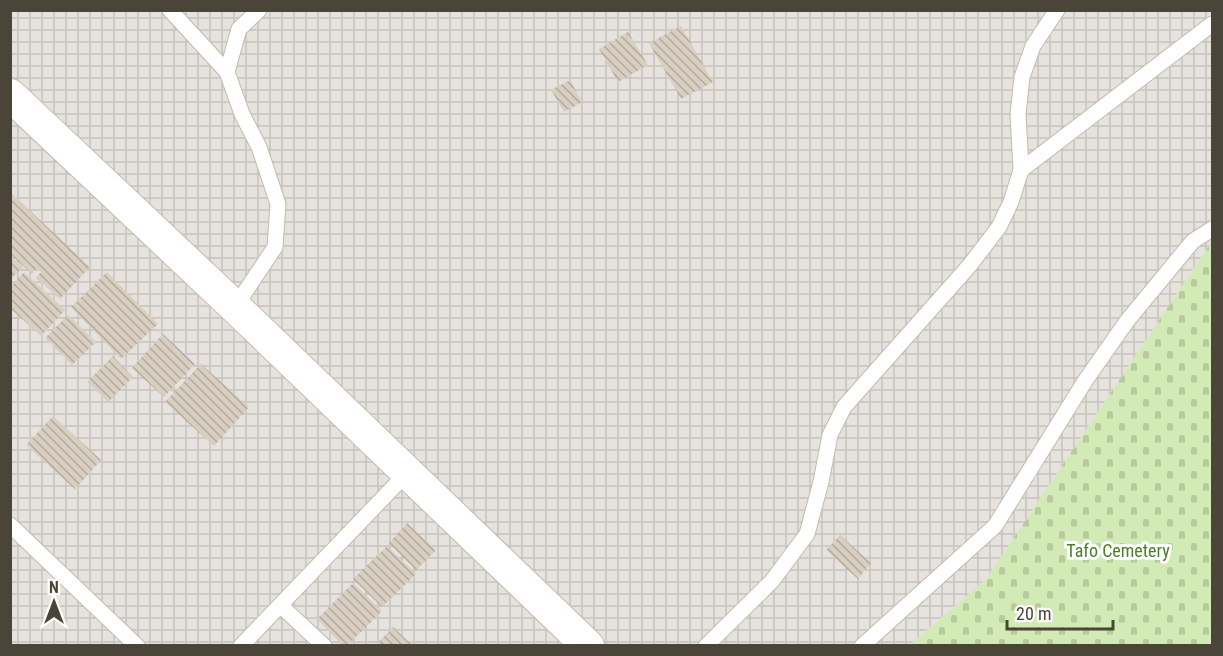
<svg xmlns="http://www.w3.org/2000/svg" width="1223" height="656" font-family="'Roboto Condensed',sans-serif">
	<defs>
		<pattern id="industrial-grid" width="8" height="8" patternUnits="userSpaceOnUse" patternTransform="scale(1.5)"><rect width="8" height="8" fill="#e6e2dd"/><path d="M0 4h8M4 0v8" fill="none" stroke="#c7c3be"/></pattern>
		<pattern id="cemetery-stones" width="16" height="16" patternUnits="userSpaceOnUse" patternTransform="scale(1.5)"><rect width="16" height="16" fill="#d2eab5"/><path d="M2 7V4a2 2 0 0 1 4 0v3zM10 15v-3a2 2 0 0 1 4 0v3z" fill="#b6ca9c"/></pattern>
		<pattern id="building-back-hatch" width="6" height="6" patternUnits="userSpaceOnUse" patternTransform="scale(1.5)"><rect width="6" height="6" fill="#d8cfc1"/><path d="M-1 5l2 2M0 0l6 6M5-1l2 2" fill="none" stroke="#b1aa9e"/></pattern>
	</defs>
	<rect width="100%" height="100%" fill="#f6f3ec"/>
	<!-- industrial -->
	<path fill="url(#industrial-grid)" d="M 10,11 L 1212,11 L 1212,241 L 987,578 L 910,645 L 11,645 Z"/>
	<!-- cemetery -->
	<path fill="url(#cemetery-stones)" d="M 1212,241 L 1212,645 L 910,645 L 987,578 Z"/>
	<!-- building -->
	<g fill="url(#building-back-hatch)">
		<path d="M 681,26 L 713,82 L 681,99 L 649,43 Z"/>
		<path d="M 628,32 L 648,65 L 618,82 L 599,49 Z"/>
		<path d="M 570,80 L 582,102 L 564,112 L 551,90 Z"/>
		<path d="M 10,192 L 90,267 L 60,299 L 36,278 L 41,272 L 37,268 L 32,274 L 10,254 Z"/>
		<path d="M 10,256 L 23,267 L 10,280 Z"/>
		<path d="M 24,272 L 65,310 L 41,336 L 10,308 L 10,287 Z"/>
		<path d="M 107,272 L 158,324 L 121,359 L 71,307 Z"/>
		<path d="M 68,315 L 96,342 L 72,365 L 45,338 Z"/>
		<path d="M 163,334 L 195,364 L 164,397 L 132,368 Z"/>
		<path d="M 113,356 L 133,377 L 108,402 L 87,382 Z"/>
		<path d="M 201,364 L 249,407 L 214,446 L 165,402 Z"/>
		<path d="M 53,416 L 101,460 L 75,489 L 26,445 Z"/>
		<path d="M 407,523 L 436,550 L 416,570 L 389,543 Z"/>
		<path d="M 840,535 L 871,563 L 858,579 L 826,550 Z"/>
		<path d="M 387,546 L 416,574 L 382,607 L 353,579 Z"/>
		<path d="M 353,583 L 382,611 L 347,646 L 343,646 L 317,619 Z"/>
		<path d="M 393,627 L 413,646 L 375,646 Z"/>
	</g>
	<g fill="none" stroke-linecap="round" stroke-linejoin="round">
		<!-- lane casing -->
		<g stroke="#c2bbae" stroke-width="17">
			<g id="lane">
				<path d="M 170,10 L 227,72"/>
				<path d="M 1021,170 L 1212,24"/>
				<path d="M 235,307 L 275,247 L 278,204 L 259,147 L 242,114 L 227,72 L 239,29 L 259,10"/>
				<path d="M 10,525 L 137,646"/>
				<path d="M 280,605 L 324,646"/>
				<path d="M 241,646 L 407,473"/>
				<path d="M 706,646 L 772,581 L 807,534 L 821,482 L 830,435 L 844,407 L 970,265 L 999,227 L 1011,202 L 1021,170 L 1018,114 L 1022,77 L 1033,46 L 1057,10"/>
				<path d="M 862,646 L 995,526 L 1085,381 L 1127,321 L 1193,241 L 1212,229"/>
			</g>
		</g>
		<!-- street casing -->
		<g stroke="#c2bbae" stroke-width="34">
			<path id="street" d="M 10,95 L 235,307 L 588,646"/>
		</g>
		<!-- lane -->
		<use href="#lane" stroke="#fff" stroke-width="15"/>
		<!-- street -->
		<use href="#street" stroke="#fff" stroke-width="32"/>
	</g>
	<g text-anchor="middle" stroke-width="6" stroke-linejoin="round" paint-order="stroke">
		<!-- park labels -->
		<g font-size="18" fill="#4a7f2a" stroke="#fff">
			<text x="1118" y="557">Tafo Cemetery</text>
		</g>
	</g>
	<!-- border -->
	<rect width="1223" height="656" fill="none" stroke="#4b4439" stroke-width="24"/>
	<!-- north arrow -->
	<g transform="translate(54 602)" stroke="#ffffff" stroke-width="4.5" paint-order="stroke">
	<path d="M0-4.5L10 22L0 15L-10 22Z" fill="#4b4439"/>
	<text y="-9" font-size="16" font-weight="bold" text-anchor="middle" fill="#4b4439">N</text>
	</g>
	<!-- scale -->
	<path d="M1007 620v9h106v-9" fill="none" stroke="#4b4439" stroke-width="3"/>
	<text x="1016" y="620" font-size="18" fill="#4b4439" stroke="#ffffff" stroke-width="4.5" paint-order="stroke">20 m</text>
</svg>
